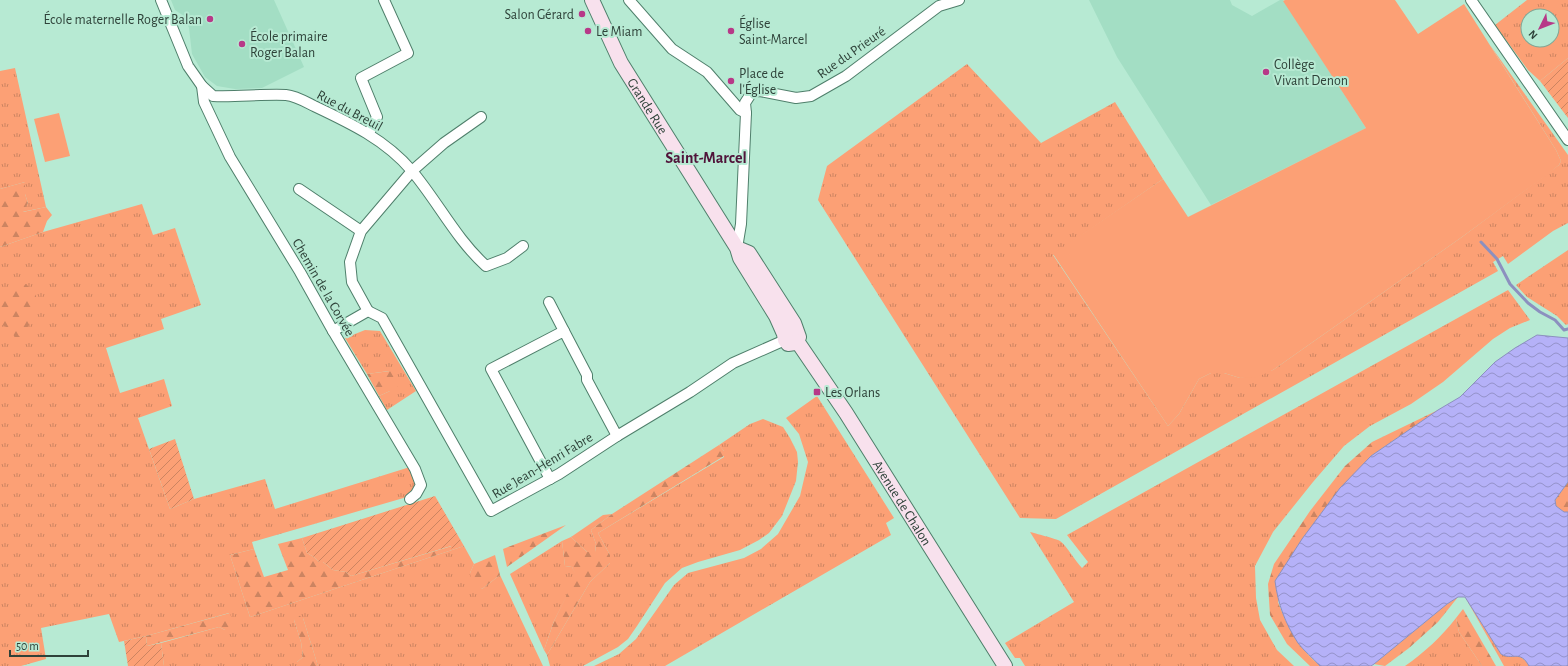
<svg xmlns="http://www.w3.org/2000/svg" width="1568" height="666" font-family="'Alegreya Sans',sans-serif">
	<defs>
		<pattern id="grass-tufts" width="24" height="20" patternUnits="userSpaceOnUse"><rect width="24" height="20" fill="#fca075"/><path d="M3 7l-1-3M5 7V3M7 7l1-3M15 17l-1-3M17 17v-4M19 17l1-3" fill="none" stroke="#cc8461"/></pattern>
		<pattern id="forest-firs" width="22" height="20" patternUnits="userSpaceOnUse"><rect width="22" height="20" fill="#fca075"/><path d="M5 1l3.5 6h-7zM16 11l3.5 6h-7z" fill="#cc8461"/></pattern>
		<pattern id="garden-furrows" width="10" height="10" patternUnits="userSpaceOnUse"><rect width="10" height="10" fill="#fca075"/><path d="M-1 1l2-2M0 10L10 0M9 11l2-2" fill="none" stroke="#cc8461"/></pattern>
		<pattern id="water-waves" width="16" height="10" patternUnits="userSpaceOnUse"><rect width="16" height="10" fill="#b5b1f8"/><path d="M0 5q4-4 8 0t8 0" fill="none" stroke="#9492ca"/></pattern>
	</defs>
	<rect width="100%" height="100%" fill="#b7ead3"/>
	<!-- built -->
	<g fill="#a3dec4">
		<path d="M 171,0 L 274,0 L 304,67 L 262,88 L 235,89 L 217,86 L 205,77 L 192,54 L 189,28 L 184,16 L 175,10 Z"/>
		<path d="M 1089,0 L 1230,0 L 1232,5 L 1252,16 L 1280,0 L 1283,0 L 1366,128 L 1211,205 L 1117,57 Z"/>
	</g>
	<!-- grass -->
	<g fill="url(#grass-tufts)" fill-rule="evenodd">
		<path d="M 1527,0 L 1568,0 L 1568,58 L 1540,81 L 1528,70 L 1495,25 ZM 1528,16 L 1552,16 L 1552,40 L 1528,40 Z"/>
		<path d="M 1490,45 L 1568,155 L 1568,223 L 1553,231 L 1508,264 L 1503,256 L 1493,262 L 1498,271 L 1056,519 L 1020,518 L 818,200 L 827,166 L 967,64 L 1041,143 L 1115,102 L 1163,179 L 1053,255 L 1168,426 L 1179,414 L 1199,379 L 1211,373 L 1224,373 L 1240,378 L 1273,370 L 1462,237 L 1559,165 L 1561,161 L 1556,150 Z"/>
		<path d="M 15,68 L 46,207 L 22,212 L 28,203 L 25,194 L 25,182 L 0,189 L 0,71 Z"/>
		<path d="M 142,204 L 153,235 L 175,228 L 201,305 L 161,319 L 164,329 L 106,348 L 120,393 L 164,379 L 172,406 L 138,418 L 170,509 L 194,499 L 265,479 L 275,509 L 410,467 C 416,482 419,484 407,497 L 252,542 L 254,549 L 230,555 L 250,617 L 464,546 L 474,564 L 470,573 L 482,589 L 500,575 L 543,666 L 318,666 L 303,618 L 294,620 L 301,642 L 303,657 L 297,662 L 297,666 L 164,666 L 161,643 L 219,627 L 225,630 L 229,613 L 146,636 L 119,642 L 109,614 L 41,628 L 46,659 L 21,666 L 0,666 L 0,247 L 43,232 Z"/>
		<path d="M 1568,250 L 1568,324 L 1566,325 L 1557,316 L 1527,297 L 1516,285 Z"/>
		<path d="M 1508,290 L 1530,320 L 1510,328 L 1493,339 L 1443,382 L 1411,404 L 1370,426 L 1344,446 L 1313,482 L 1273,532 L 1255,566 L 1256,598 L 1260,620 L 1277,650 L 1294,666 L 1025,666 L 1020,658 L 1015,658 L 1005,643 L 1074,602 L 1030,532 C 1034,533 1057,539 1060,541 C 1067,546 1076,562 1082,568 L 1088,562 L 1067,535 Z"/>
		<path d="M 365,330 L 380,331 L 416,391 L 387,410 L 379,396 L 390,391 L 389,371 L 367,374 L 345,338 Z"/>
		<path d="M 817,396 L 894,518 L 886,523 L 891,535 L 665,666 L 594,666 L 619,654 L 636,639 L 674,585 L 688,573 L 744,558 L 761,549 L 778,534 L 800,496 L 808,462 L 799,434 L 786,418 Z"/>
		<path d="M 763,419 L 783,427 L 790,438 L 797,452 L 798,462 L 796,481 L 782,516 L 769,533 L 759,540 L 740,550 L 698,562 L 682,568 L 665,583 L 637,626 L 628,639 L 618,647 L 583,666 L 550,666 L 547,655 L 590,582 L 610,563 L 610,555 L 598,533 L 724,457 L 724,451 L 719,445 L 750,424 Z"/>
		<path d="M 612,514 L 591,530 L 596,544 L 595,552 L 587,552 L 571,537 L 603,515 Z"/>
		<path d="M 562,541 L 565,566 L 572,567 L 577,576 L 554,621 L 544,650 L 510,574 Z"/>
		<path d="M 1465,597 L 1501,654 C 1515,657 1521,652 1529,666 L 1504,666 Z"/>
		<path d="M 1456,618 L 1459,632 L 1482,666 L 1405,666 C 1424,653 1442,636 1456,618 Z"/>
	</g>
	<!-- forest -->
	<g fill="url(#forest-firs)">
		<path d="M 25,182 L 25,194 L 28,203 L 23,212 L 46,207 L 52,215 L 47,221 L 43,232 L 0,247 L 0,189 Z"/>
		<path d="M 26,284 L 36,294 C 37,315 32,324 17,339 L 5,326 L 0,325 L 0,298 L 13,288 Z"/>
		<path d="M 390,371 L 398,375 L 398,385 L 396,391 L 390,391 L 379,396 L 367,374 Z"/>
		<path d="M 1438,410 L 1371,456 L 1278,602 C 1287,626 1300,651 1321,666 L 1310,666 L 1287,644 L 1270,615 L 1268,584 L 1274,564 L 1310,511 L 1345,466 L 1372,442 Z"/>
		<path d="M 719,445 L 724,451 L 724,456 L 598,533 L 610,555 L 610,563 L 590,582 L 547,655 L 544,650 L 554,621 L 576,576 L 572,567 L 565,566 L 562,541 L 571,537 L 587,552 L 595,552 L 596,544 L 591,530 L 612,514 Z"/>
		<path d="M 1568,482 L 1568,512 L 1564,512 L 1556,506 L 1555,500 Z"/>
		<path d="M 566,525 L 507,567 L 503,549 Z"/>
		<path d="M 302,538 L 307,553 L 314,557 L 319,562 L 323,562 L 333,570 L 346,572 L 351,576 L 452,546 L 452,550 L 250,617 L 230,555 L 254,549 L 264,577 L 288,570 L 278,544 Z"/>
		<path d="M 495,555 L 500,575 L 482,589 L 471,580 L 470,573 L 474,564 Z"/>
		<path d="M 1458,597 L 1438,622 L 1409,648 L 1385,666 L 1374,664 L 1447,604 Z"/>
		<path d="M 1463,609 L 1496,666 L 1482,666 L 1459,632 L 1456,618 Z"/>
		<path d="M 230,613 L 233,624 L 230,629 L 225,630 L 219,627 L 147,646 L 146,636 Z"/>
		<path d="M 298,615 L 303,618 L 318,666 L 297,666 L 297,662 L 303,657 L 301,642 L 294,620 Z"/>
	</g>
	<!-- garden -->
	<g fill="url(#garden-furrows)">
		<path d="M 1568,58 L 1568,118 L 1540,81 Z"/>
		<path d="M 175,439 L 194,499 L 170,509 L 149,449 Z"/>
		<path d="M 435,496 L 464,546 L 452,550 L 451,546 L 351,576 L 346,572 L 333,570 L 323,562 L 319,562 L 314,557 L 307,553 L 302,538 Z"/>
		<path d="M 146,636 L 147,646 L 161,643 L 164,666 L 128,666 L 124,641 Z"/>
	</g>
	<!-- pitch -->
	<g fill="#fca075">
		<path d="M 1285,0 L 1395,0 L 1418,34 L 1464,4 L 1556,150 L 1561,161 L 1559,165 L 1548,174 L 1462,237 L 1273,370 L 1257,377 L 1240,378 L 1224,373 L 1211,373 L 1199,379 L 1179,414 L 1168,426 L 1053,254 L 1163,179 L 1188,217 L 1366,128 L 1283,1 Z"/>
		<path d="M 59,113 L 70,156 L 45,162 L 34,119 Z"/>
	</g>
	<!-- water -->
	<path fill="url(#water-waves)" stroke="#8c90bf" d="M 1537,335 L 1568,338 L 1568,482 L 1555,500 L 1556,506 L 1564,512 L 1568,512 L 1568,666 L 1529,666 C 1520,649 1512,661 1501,654 L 1465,597 L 1458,597 L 1447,604 L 1374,664 L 1371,666 L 1320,666 C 1313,658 1304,651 1298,643 C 1285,623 1278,604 1275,581 L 1302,539 L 1340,488 L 1371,456 L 1438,410 L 1460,397 L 1495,362 L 1515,348 Z"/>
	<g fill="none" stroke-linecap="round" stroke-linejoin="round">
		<!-- stream -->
		<path stroke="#8c90bf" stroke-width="3" d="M 1481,242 L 1497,259 L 1510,284 L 1528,303 L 1540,312 L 1555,320 L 1564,330 L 1568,329"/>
		<!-- street casing -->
		<g stroke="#4f7f6b" stroke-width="12">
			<g id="street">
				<path d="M 161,0 L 188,66 L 202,86 L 213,96 C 237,97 262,94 286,95 C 296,96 306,102 314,106 C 350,123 386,140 412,171 C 438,202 456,239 486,266 L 507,258 L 523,246"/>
				<path d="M 629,0 L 672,49 L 707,72 L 740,110 L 746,113"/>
				<path d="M 1471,0 L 1568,140"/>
				<path d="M 202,86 L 204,102 L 230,157 L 300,272 L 333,331 L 415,469 L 421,485 L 416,494 L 410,499"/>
				<path d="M 369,133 L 377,117 L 361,78 L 408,53 L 384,0"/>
				<path d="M 299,189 L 361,231"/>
				<path d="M 737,248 L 741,224 L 746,113 L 745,103 L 752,92 L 760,91 L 796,98 L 811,96 L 846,76 L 939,6 L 959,0"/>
				<path d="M 549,302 L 564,331"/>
				<path d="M 368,311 L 352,282 L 350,262 L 361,231 L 412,171 L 444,143 L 481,117"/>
				<path d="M 333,331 L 368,311 L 382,318 L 491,511 L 559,474 L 617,436 L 690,392 L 733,363 L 785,340"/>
				<path d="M 550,479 L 491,369 L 564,331 L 587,375 L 587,380 L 617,436"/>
			</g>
		</g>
		<!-- secondary casing -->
		<g stroke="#4f7f6b" stroke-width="16">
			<g id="secondary">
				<path id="s1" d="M 592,0 L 621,63 L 737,248 L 740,258 L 776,316 L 784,334 L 785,340 L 788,344 L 795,343 L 799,337 L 794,323 L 749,253 L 737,248"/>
				<path id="s2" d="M 797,341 L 846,413 L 1005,666"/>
			</g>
		</g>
		<!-- street -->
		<use href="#street" stroke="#fff" stroke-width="10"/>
		<!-- secondary -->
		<use href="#secondary" stroke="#f8e1ed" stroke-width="14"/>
	</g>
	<!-- markers -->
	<g fill="#b73988" stroke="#b7ead3" stroke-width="1.5">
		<circle cx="582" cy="14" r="4"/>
		<circle cx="210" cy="19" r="4"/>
		<circle cx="588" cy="31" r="4"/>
		<circle cx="731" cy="31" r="4"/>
		<circle cx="242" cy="44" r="4"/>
		<circle cx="1266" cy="72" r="4"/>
		<circle cx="731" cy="81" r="4"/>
		<rect x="813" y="388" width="8" height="8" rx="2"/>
	</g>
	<g text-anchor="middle" stroke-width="4" stroke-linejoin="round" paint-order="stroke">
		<!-- poi labels -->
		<g font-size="14" fill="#2e4239" stroke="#b7ead3" text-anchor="start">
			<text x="574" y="19" text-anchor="end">Salon Gérard</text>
			<text x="202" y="24" text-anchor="end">École maternelle Roger Balan</text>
			<text x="739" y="28">Église<tspan x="739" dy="16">Saint-Marcel</tspan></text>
			<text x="596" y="36">Le Miam</text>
			<text x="250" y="41">École primaire<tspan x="250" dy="16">Roger Balan</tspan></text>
			<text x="1274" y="69">Collège<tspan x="1274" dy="16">Vivant Denon</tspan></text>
			<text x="739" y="78">Place de<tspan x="739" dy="16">l'Église</tspan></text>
			<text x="825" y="397">Les Orlans</text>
		</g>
		<!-- street labels -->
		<g font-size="14" fill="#2e4239" stroke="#b7ead3">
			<text transform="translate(851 52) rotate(-35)" y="5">Rue du Prieuré</text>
			<text dy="5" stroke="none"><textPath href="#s1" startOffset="120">Grande Rue</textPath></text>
			<text transform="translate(350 110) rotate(28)" y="5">Rue du Breuil</text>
			<text transform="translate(324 287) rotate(60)" y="5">Chemin de la Corvée</text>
			<text transform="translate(542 465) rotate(-31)" y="5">Rue Jean-Henri Fabre</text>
			<text dy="5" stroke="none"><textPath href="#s2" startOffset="193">Avenue de Chalon</textPath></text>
		</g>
		<!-- quarter labels -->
		<g font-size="16" font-weight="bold" fill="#50143a" stroke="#b7ead3">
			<text x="706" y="163">Saint-Marcel</text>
		</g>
	</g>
	<!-- north arrow -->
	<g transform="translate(1540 28) rotate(227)"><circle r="19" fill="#b7ead3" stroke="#80a795"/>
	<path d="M0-3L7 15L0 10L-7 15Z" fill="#b73988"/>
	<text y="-6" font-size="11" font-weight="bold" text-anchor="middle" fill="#2e4239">N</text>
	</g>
	<!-- scale -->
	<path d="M10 650v6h78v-6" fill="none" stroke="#2e4239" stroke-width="2"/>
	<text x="16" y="650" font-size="12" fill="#2e4239" stroke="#b7ead3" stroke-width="3" paint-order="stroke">50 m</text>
</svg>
